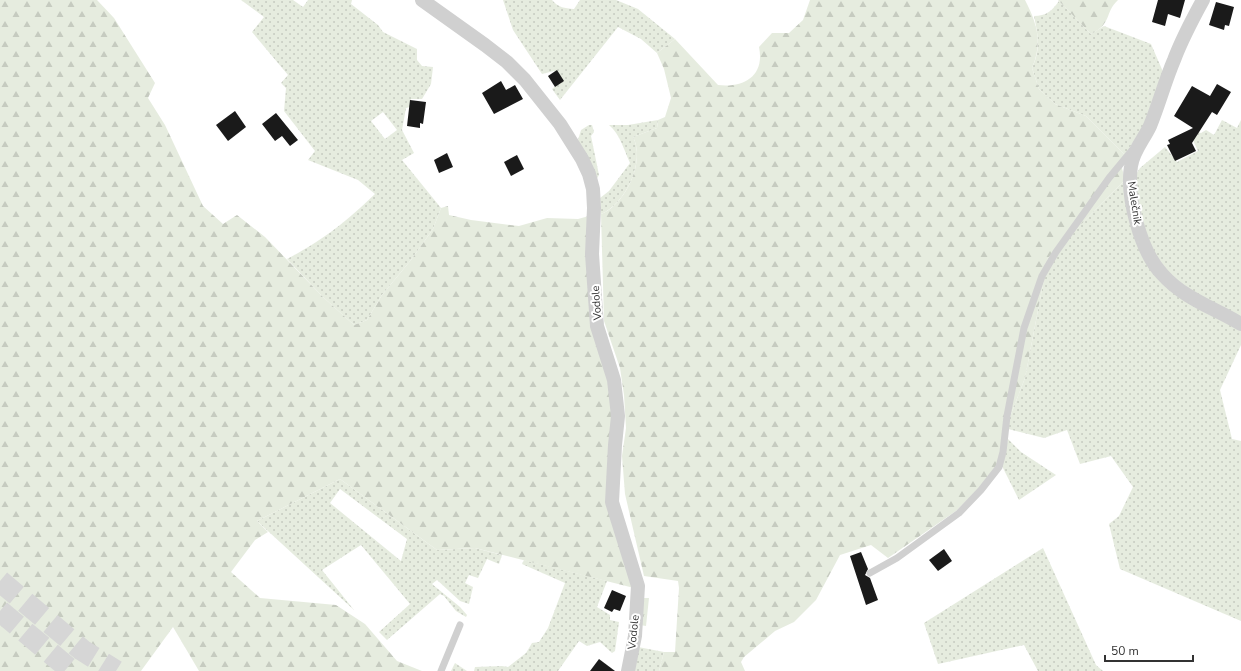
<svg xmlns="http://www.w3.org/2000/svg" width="1241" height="671" font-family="'Nunito Sans',sans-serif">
	<defs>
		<pattern id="grass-dots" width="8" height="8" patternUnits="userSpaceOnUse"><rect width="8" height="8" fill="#e6ecdf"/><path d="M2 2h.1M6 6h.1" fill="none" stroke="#c6cbc0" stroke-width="1.8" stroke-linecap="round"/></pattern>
		<pattern id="forest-firs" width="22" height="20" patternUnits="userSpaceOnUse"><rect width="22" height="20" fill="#e6ecdf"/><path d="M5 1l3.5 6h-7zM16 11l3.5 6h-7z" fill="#c6cbc0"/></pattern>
		<pattern id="park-tufts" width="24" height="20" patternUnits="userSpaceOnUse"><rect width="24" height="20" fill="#e6ecdf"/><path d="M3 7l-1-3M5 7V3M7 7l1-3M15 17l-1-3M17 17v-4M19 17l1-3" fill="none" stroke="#c6cbc0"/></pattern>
	</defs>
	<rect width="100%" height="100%" fill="#fff"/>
	<!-- grass -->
	<g fill="url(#grass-dots)" fill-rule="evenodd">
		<path d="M 241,0 L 293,0 L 303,7 L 308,0 L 352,0 L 351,4 L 378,25 L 383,32 L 417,49 L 417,60 L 422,66 L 433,67 L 431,84 L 422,99 L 411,99 L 410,107 L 406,108 L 402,130 L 414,153 L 402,160 L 441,208 L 433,229 L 411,260 L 382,295 L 367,320 L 354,325 L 323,297 L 287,259 C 323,240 346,222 375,194 L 358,180 L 308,160 L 315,151 L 284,111 L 286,88 L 281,83 L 288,75 L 252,32 L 264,17 ZM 383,112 L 397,130 L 385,139 L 371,121 Z"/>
		<path d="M 503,0 L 552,0 C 559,8 564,8 574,9 L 580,0 L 616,0 L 638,9 L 675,39 L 657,53 L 641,39 L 618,27 L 560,100 L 552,89 L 562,81 L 554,71 L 542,74 L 513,30 Z"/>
		<path d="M 1059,1 L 1091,34 L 1104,26 L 1151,44 L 1164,74 L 1150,116 L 1125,155 L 1086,116 L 1055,104 L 1039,89 L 1032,68 C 1041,49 1038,36 1034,16 C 1046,16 1052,11 1059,1 Z"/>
		<path d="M 658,120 L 657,128 L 633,137 C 646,161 625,205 601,214 L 600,198 L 609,191 L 630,163 C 624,150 620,134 609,125 L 628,125 Z"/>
		<path d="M 1222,120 L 1237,128 L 1241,120 L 1241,318 L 1180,287 L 1150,250 L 1133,179 L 1140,168 L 1165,147 L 1177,162 L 1198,151 L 1190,134 L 1192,130 L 1201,133 L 1206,130 L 1214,135 Z"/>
		<path d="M 589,125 L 592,125 L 594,132 L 591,136 L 599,175 L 596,180 L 578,140 L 581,130 Z"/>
		<path d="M 1125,180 L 1148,263 L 1241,328 L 1241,345 L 1220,390 L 1232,439 L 1241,441 L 1241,621 L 1120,569 L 1109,524 L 1119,516 L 1133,487 L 1111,456 L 1080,464 L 1067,430 L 1044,438 L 1008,429 L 1008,422 L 1025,378 L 1048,258 Z"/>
		<path d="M 1008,439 L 1021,452 L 1056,475 L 1019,500 L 1002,466 Z"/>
		<path d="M 340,479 L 437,550 L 475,548 L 502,555 L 499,564 L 487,559 L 478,578 L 469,575 L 465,583 L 473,587 L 469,604 L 460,601 L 437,580 L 432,584 L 460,607 L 467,615 L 466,617 L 456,611 L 444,596 L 440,594 L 387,640 L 379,632 L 410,604 L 361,545 L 322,570 L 354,610 L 257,521 ZM 340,489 L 407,539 L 401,561 L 330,503 Z"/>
		<path d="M 1043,548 L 1096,665 L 1103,671 L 1038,671 L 1024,645 L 938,664 L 924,623 Z"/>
		<path d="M 524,560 L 607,581 L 597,607 L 610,615 L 610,620 L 619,622 L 615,651 L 612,653 L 600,642 L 587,646 L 579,641 L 558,671 L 474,671 L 475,667 L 502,666 L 508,667 L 526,653 L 532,643 L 539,642 L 548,628 L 565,583 L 522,564 Z"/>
		<path d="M 638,647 L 664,652 L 659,671 L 634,671 Z"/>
		<path d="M 455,663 L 467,671 L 451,671 Z"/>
	</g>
	<!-- forest -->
	<g fill="url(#forest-firs)">
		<path d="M 0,0 L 97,0 L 114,18 L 155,83 L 148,98 L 165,125 L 203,206 L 223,224 L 237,215 L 265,237 L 323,297 L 354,325 L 367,320 L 382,295 L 411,260 L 433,229 L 441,208 L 448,206 L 449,215 L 471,220 L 519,226 L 547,218 L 578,219 L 589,216 L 612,389 L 613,489 L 634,588 L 475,548 L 437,550 L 340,479 L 257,521 L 268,532 L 255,540 L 231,572 L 260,598 L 336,605 L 365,624 L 397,661 L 422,671 L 199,671 L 173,627 L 141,671 L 0,671 Z"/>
		<path d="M 810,0 L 1025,0 C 1037,23 1043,43 1032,68 L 1039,89 L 1055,104 L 1086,116 L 1125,155 L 1122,168 L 1125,180 L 1048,258 L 1025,378 L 1008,422 L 998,463 L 979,488 L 956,511 L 888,558 L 871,545 L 840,555 L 816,600 L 794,622 L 775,631 L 744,657 L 741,662 L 745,671 L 659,671 L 664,652 L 675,652 L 679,588 L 678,581 L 644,576 L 625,494 L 622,456 L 626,428 L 624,395 L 620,368 L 604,321 L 601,214 C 625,205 646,161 633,137 L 657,128 L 658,120 L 665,117 L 671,98 L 664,69 L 657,53 L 675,39 L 718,85 C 744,88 765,76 759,47 L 772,33 L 789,33 L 803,20 Z"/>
		<path d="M 1058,0 L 1118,0 C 1104,13 1113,23 1091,34 Z"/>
	</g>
	<!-- park -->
	<path fill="url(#park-tufts)" d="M 643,598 L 649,598 L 646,626 L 640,625 Z"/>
	<!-- building -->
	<g fill="#1a1a1a">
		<path d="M 1158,0 L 1185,0 L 1180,18 L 1168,14 L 1165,26 L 1152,22 Z"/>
		<path d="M 1216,2 L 1234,7 L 1229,26 L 1225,25 L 1224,30 L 1209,25 Z"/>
		<path d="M 557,70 L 564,81 L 555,87 L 548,76 Z"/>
		<path d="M 501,81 L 506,90 L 515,85 L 523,99 L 494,114 L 482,93 Z"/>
		<path d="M 1217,84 L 1231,92 L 1217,115 L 1212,112 L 1192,143 L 1196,151 L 1175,161 L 1167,145 L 1170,144 L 1168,140 L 1193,128 L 1174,116 L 1192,86 L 1210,96 Z"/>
		<path d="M 410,100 L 426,102 L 423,124 L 420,123 L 420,128 L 407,126 Z"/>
		<path d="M 235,111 L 246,127 L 228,141 L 216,125 Z"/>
		<path d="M 276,113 L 298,140 L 290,146 L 282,136 L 275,141 L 262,124 Z"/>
		<path d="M 447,153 L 453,167 L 439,173 L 434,160 Z"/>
		<path d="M 517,155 L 524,169 L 511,176 L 504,162 Z"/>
		<path d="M 944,549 L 952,561 L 938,571 L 929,560 Z"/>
		<path d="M 861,552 L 868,569 L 865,575 L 870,578 L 878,600 L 866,605 L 850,556 Z"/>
		<path d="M 612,590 L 626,596 L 620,611 L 614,609 L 612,612 L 604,608 Z"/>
		<path d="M 599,659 L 615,671 L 590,671 Z"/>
	</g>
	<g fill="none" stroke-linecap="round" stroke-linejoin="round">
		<!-- motorway-tunnel -->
		<g stroke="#d6d6d6" stroke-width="22" stroke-dasharray="22 11" stroke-linecap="butt">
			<path d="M 0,581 L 82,650 L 116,671"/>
			<path d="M 0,611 L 72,671"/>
		</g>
		<!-- service -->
		<g stroke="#d0d0d0" stroke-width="7">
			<path d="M 870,573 L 897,558 L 959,513 L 981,490 L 999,467 L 1003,452 L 1007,416 L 1024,328 L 1042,276 L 1056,252 L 1109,178 L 1133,149"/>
			<path d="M 441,671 L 460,625"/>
		</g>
		<!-- minor -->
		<g stroke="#d0d0d0" stroke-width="14">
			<path d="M 422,0 L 485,45 L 507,62 L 525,80 L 560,124 L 582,159 L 589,174 L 593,189 L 594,208 L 592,254 L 597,326 L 614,380 L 618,416 L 615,445 L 612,502 L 638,586 L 635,636 L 628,671"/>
			<path d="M 1203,0 C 1192,20 1182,39 1174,60 C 1165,81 1159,104 1150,126 C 1144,139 1133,151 1131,166 C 1126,197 1141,252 1162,274 C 1183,298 1214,308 1241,324"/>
		</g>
	</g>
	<g text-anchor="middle" stroke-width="4" stroke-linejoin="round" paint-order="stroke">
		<!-- street labels -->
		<g font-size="11" fill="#333" stroke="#fff">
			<text transform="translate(1135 203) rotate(81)" y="4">Malečnik</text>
			<text transform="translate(596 303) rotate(-94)" y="4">Vodole</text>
			<text transform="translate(633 632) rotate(-84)" y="4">Vodole</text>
		</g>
	</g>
	<!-- scale -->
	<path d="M1105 655v6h88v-6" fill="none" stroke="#333333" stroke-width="2"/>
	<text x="1111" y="655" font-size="12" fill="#333333" stroke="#ffffff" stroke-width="3" paint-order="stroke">50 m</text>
</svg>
